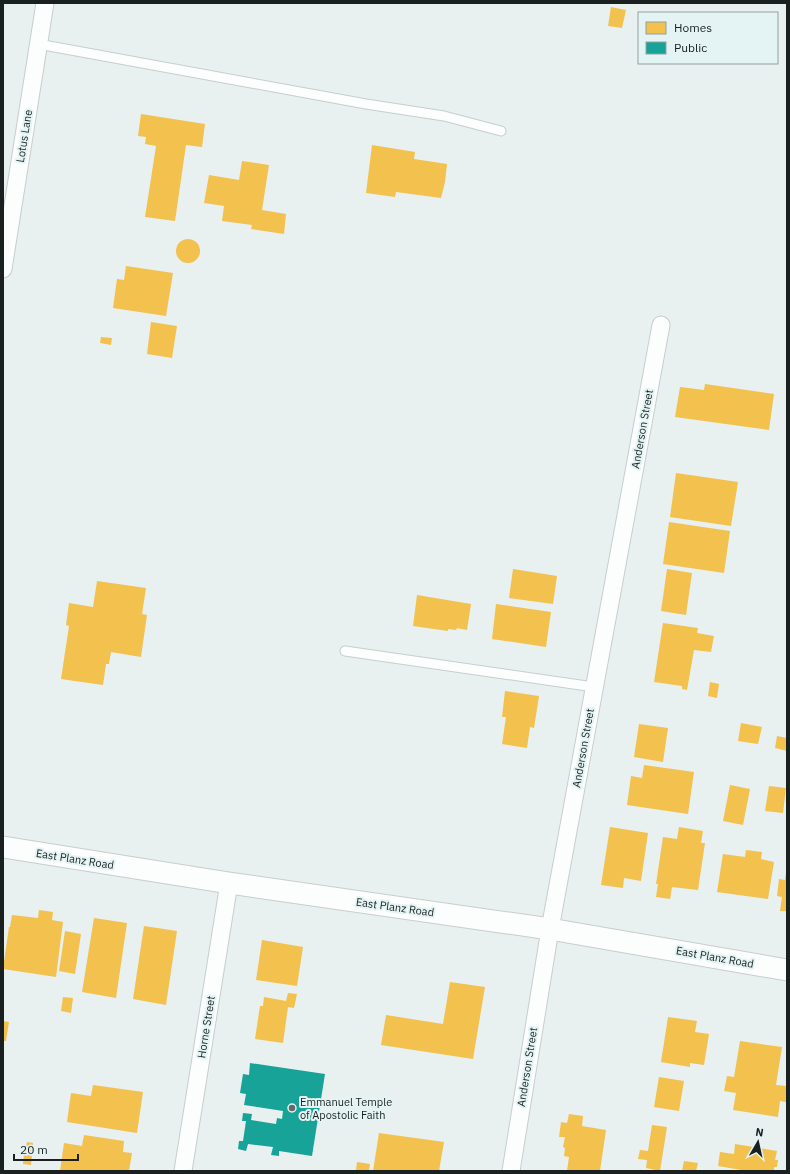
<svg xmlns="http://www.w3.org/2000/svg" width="790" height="1174" font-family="'IBM Plex Sans',sans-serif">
	<rect width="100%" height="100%" fill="#e8f0f0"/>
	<!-- homes -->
	<g fill="#f2c14e">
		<path d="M 611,7 L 626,10 L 622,28 L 608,26 Z"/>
		<path d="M 141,114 L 205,124 L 202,147 L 186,145 L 175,221 L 145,217 L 156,146 L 145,144 L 146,137 L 138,136 Z"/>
		<path d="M 372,145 L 415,152 L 414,159 L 447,164 L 445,182 L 441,198 L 396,192 L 395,197 L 366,193 Z"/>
		<path d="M 242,161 L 269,165 L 262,210 L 286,214 L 284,234 L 251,229 L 252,225 L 222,221 L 224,206 L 204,203 L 209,175 L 239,180 Z"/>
		<circle cx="188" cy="251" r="12"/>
		<path d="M 126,266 L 173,273 L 166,316 L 113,308 L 117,279 L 124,280 Z"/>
		<path d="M 151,322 L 177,326 L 172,358 L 147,354 Z"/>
		<path d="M 101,337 L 112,338 L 111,345 L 100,343 Z"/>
		<path d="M 705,384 L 774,394 L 769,430 L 675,417 L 680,387 L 704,390 Z"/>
		<path d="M 676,473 L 738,482 L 731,526 L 670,517 Z"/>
		<path d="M 669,522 L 730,531 L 724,573 L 663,564 Z"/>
		<path d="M 513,569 L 557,576 L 553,604 L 509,598 Z"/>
		<path d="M 667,569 L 692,573 L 686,615 L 661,611 Z"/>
		<path d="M 97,581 L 146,588 L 142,614 L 147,615 L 141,657 L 111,652 L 109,664 L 106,664 L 103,685 L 61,679 L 69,626 L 66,625 L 69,603 L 93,607 Z"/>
		<path d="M 417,595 L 471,604 L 467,630 L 457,628 L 456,630 L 448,629 L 448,631 L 413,626 Z"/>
		<path d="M 496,604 L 551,612 L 546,647 L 492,639 Z"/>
		<path d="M 663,623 L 698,628 L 697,633 L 714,636 L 711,652 L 694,650 L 687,690 L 682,689 L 682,686 L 654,682 Z"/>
		<path d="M 710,682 L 719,684 L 717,698 L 708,696 Z"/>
		<path d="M 505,691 L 539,696 L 534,728 L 530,727 L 527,748 L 502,744 L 506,717 L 502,717 Z"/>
		<path d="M 741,723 L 762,727 L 758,744 L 738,741 Z"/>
		<path d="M 639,724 L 668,728 L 663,762 L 634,757 Z"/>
		<path d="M 777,736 L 787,738 L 787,751 L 775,748 Z"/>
		<path d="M 644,765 L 694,772 L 688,814 L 627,805 L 631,776 L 642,778 Z"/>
		<path d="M 730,785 L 750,789 L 743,825 L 723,821 Z"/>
		<path d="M 769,786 L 786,788 L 783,813 L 765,811 Z"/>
		<path d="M 610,827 L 648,833 L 641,881 L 624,878 L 623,888 L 601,885 Z"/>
		<path d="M 679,827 L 703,831 L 701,843 L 705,843 L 698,890 L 672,887 L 670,899 L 656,897 L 658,884 L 656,884 L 663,837 L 677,839 Z"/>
		<path d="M 746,850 L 762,852 L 761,859 L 774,862 L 768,899 L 717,892 L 723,854 L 745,857 Z"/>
		<path d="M 786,872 L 787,872 L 787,911 L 780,911 L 782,897 L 777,896 L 779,879 L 785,880 Z"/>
		<path d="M 39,910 L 53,912 L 52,920 L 63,922 L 56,977 L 3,969 L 9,927 L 10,927 L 12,915 L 38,918 Z"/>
		<path d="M 94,918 L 127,923 L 116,998 L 82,992 Z"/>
		<path d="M 144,926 L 177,931 L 166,1005 L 133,999 Z"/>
		<path d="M 65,931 L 81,934 L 75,974 L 59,971 Z"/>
		<path d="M 262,940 L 303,947 L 297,986 L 256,980 Z"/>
		<path d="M 450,982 L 485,987 L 473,1059 L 381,1045 L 386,1015 L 443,1024 Z"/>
		<path d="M 288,993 L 297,994 L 294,1008 L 288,1007 L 283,1043 L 255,1039 L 260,1006 L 263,1006 L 264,997 L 286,1001 Z"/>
		<path d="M 63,997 L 73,998 L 71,1013 L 61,1011 Z"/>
		<path d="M 668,1017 L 697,1021 L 695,1032 L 709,1034 L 704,1065 L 690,1063 L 690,1067 L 661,1062 Z"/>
		<path d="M 3,1021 L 9,1022 L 6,1041 L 3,1041 Z"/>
		<path d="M 740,1041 L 782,1047 L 776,1085 L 787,1086 L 787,1093 L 786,1102 L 780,1101 L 778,1117 L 733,1110 L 736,1093 L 724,1091 L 727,1076 L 734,1077 Z"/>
		<path d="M 659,1077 L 684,1081 L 679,1111 L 654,1107 Z"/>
		<path d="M 93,1085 L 143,1092 L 137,1133 L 67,1122 L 71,1093 L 91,1096 Z"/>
		<path d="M 569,1114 L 583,1116 L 582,1126 L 606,1130 L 600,1171 L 567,1171 L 569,1157 L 564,1156 L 565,1148 L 563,1147 L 565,1137 L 559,1137 L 561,1122 L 567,1123 Z"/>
		<path d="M 652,1125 L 667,1127 L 660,1171 L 646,1168 L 647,1160 L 638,1159 L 640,1150 L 648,1151 Z"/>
		<path d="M 379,1133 L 444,1142 L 439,1171 L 373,1171 Z"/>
		<path d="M 84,1135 L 124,1141 L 123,1152 L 132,1153 L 129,1171 L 60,1171 L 64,1143 L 82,1146 Z"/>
		<path d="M 27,1142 L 33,1143 L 32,1153 L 25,1152 Z"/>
		<path d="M 735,1144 L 777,1151 L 775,1160 L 778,1160 L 777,1167 L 774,1167 L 774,1171 L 747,1171 L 718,1166 L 720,1152 L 734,1154 Z"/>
		<path d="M 24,1154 L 32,1156 L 31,1165 L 23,1164 Z"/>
		<path d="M 684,1161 L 698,1163 L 696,1171 L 682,1171 Z"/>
		<path d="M 357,1162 L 370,1164 L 369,1171 L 356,1170 Z"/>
	</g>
	<!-- public -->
	<path fill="#17a398" d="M 250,1063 L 325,1074 L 312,1156 L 279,1151 L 279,1156 L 271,1155 L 273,1147 L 248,1144 L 246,1151 L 238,1149 L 239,1141 L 243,1141 L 246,1121 L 242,1121 L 243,1113 L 252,1114 L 251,1120 L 276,1124 L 277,1118 L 282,1119 L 283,1111 L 244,1105 L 246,1094 L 240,1093 L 243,1074 L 249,1075 Z"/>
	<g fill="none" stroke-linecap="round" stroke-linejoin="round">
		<!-- service casing -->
		<g stroke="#c7cecd" stroke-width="11">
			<g id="service">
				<path d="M 38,44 L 366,104 L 444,116 L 501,131"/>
				<path d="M 345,651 L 594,687"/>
			</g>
		</g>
		<!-- minor casing -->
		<g stroke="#c7cecd" stroke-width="19">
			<g id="minor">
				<path d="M 3,269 L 45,3"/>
				<path d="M 183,1171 L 229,883"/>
				<path d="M 511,1171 L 550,929 L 661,325"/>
			</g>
		</g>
		<!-- tertiary casing -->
		<g stroke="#c7cecd" stroke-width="23">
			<path id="tertiary" d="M 3,847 L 229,883 L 550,929 L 787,970"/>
		</g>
		<!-- service -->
		<use href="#service" stroke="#fcfdfd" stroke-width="9"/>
		<!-- minor -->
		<use href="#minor" stroke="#fcfdfd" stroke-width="17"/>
		<!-- tertiary -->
		<use href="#tertiary" stroke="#fcfdfd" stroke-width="21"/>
	</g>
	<!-- markers -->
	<circle fill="#626969" stroke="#e4f4f4" stroke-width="1.5" cx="292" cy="1108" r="4"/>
	<g text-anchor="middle" stroke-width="4" stroke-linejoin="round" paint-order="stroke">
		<!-- street labels -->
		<g font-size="11" fill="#1a2020" stroke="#e4f4f4">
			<text transform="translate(24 136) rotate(-81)" y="4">Lotus Lane</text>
			<text transform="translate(642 429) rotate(-80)" y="4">Anderson Street</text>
			<text transform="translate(583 748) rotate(-80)" y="4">Anderson Street</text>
			<text transform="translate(75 859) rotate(9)" y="4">East Planz Road</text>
			<text transform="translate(395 907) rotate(8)" y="4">East Planz Road</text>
			<text transform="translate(715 957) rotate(10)" y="4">East Planz Road</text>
			<text transform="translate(206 1027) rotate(-81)" y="4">Horne Street</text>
			<text transform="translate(527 1067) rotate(-81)" y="4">Anderson Street</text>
		</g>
		<!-- poi labels -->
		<g font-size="11" fill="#1a2020" stroke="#e4f4f4" text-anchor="start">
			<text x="300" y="1106">Emmanuel Temple<tspan x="300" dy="13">of Apostolic Faith</tspan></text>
		</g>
	</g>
	<!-- border -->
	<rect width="790" height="1174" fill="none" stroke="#1a2020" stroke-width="8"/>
	<!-- legend -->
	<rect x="638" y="12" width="140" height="52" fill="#e4f4f4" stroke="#939f9f"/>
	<rect x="646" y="22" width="20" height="12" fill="#f2c14e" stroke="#939f9f"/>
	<text x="674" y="32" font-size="12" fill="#1a2020">Homes</text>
	<rect x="646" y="42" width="20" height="12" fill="#17a398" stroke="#939f9f"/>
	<text x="674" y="52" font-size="12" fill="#1a2020">Public</text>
	<!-- north arrow -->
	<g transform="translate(758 1142) rotate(9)" stroke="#e4f4f4" stroke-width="3" paint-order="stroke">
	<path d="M0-3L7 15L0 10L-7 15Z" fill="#1a2020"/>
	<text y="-6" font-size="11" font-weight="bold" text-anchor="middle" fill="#1a2020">N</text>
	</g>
	<!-- scale -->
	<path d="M14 1154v6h64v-6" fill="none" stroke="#1a2020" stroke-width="2"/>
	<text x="20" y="1154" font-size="12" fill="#1a2020" stroke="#e4f4f4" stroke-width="3" paint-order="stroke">20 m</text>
</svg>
